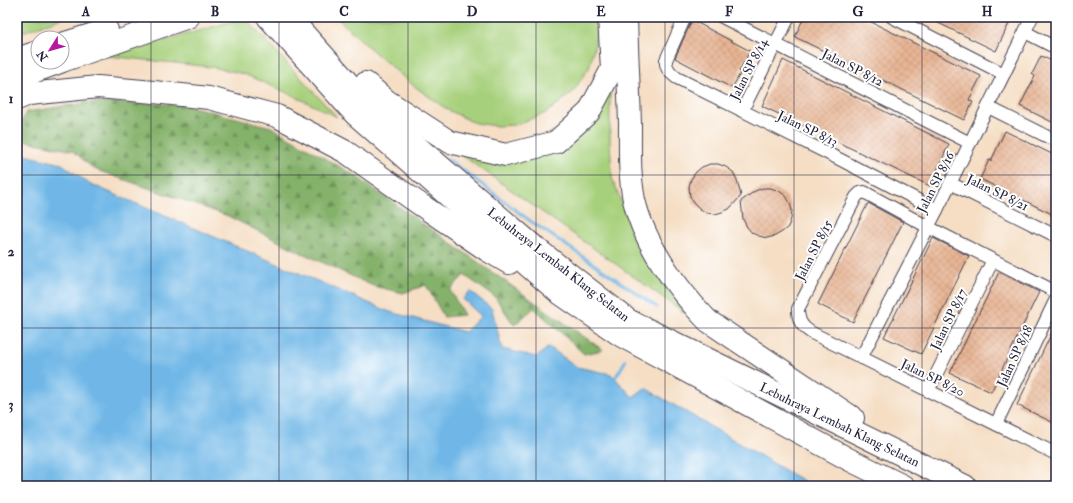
<svg xmlns="http://www.w3.org/2000/svg" width="1073" height="503" font-family="'IM FELL Double Pica',serif">
	<defs>
		<pattern id="forest-firs" width="22" height="20" patternUnits="userSpaceOnUse"><rect width="22" height="20" fill="#85b26b"/><path d="M5 1l3.5 6h-7zM16 11l3.5 6h-7z" fill="#6c9059"/></pattern>
		<pattern id="building-cross-hatch" width="8" height="8" patternUnits="userSpaceOnUse"><rect width="8" height="8" fill="#e8b594"/><path d="M0 0l8 8M0 8l8-8" fill="none" stroke="#c79b80"/></pattern>
	</defs>
	<rect width="100%" height="100%" fill="#fff"/>
	<filter id="ink" filterUnits="userSpaceOnUse"><feTurbulence type="fractalNoise" baseFrequency=".025" numOctaves="2"/><feDisplacementMap in="SourceGraphic" scale="8" xChannelSelector="R" yChannelSelector="G"/><feConvolveMatrix kernelMatrix="1 2 1 2 8 2 1 2 1" color-interpolation-filters="sRGB"/></filter>
	<filter id="wash" filterUnits="userSpaceOnUse"><feTurbulence type="fractalNoise" baseFrequency=".012" numOctaves="4" result="noise"/><feDisplacementMap in="SourceGraphic" scale="16" xChannelSelector="R" yChannelSelector="G"/><feGaussianBlur stdDeviation="0.9" result="paint"/><feColorMatrix in="noise" values="0 0 0 0 0 0 0 0 0 0 0 0 0 0 0 0 0 1.4 0 .05"/><feComposite in="paint" operator="in"/></filter>
	<g filter="url(#wash)">
		<rect width="100%" height="100%" fill="#f5dec4"/>
		<!-- green -->
		<g fill="#a7d07b" stroke="#64795b">
			<path d="M 17,17 L 65,17 L 17,34 Z"/>
			<path d="M 336,17 L 597,17 L 596,40 L 589,68 L 572,93 L 546,113 L 515,125 L 497,126 L 475,123 L 448,110 L 414,86 L 373,51 Z"/>
			<path d="M 245,18 L 337,117 L 292,95 L 244,74 L 212,67 L 108,56 Z"/>
			<path d="M 610,89 L 610,140 L 612,178 L 638,244 L 652,268 L 685,313 L 456,151 L 558,146 Z"/>
		</g>
		<!-- forest -->
		<path fill="url(#forest-firs)" stroke="#546a53" d="M 92,102 L 186,105 L 271,127 L 351,173 L 603,350 L 584,354 L 534,308 L 514,325 L 495,297 L 464,275 L 450,290 L 464,315 L 444,317 L 426,285 L 403,293 L 373,286 L 302,253 L 228,216 L 94,169 L 73,151 L 17,139 L 20,127 L 26,112 Z"/>
		<!-- water -->
		<path fill="#6fb7e7" stroke="#486c91" d="M 17,153 L 62,164 L 88,183 L 390,312 L 465,332 L 481,316 L 463,299 L 470,291 L 492,309 L 502,349 L 536,357 L 549,347 L 577,367 L 611,374 L 633,397 L 645,388 L 812,486 L 17,486 Z"/>
		<g fill="none" stroke-linecap="round" stroke-linejoin="round">
			<!-- stream -->
			<g stroke="#6fb7e7" stroke-width="3">
				<path d="M 448,159 L 529,220 L 657,307"/>
				<path d="M 615,378 L 626,360"/>
			</g>
		</g>
		<g id="blocks">
			<!-- building -->
			<g fill="url(#building-cross-hatch)">
				<path d="M 804,17 L 861,17 L 981,76 L 969,100 L 973,102 L 964,120 L 795,37 Z"/>
				<path d="M 926,17 L 1012,17 L 996,51 Z"/>
				<path d="M 692,20 L 750,51 L 739,71 L 741,72 L 732,88 L 675,58 Z"/>
				<path d="M 1041,56 L 1056,63 L 1056,124 L 1020,106 L 1035,76 L 1032,74 Z"/>
				<path d="M 783,60 L 949,144 L 930,186 L 762,106 Z"/>
				<path d="M 1005,131 L 1056,156 L 1056,216 L 980,179 L 989,160 L 991,161 Z"/>
				<path d="M 710,164 L 718,164 L 726,167 L 733,172 L 737,180 L 741,196 L 729,209 L 722,212 L 715,214 L 707,213 L 700,209 L 694,203 L 690,196 L 689,187 L 691,179 L 696,172 L 702,167 Z"/>
				<path d="M 763,188 L 771,188 L 779,191 L 786,196 L 790,203 L 792,211 L 791,219 L 788,227 L 782,232 L 775,236 L 767,238 L 759,236 L 752,233 L 747,227 L 743,219 L 741,201 L 755,191 Z"/>
				<path d="M 868,203 L 903,222 L 853,322 L 818,304 Z"/>
				<path d="M 933,238 L 969,256 L 921,354 L 884,337 Z"/>
				<path d="M 999,272 L 1039,292 L 991,392 L 950,373 Z"/>
				<path d="M 1056,324 L 1056,424 L 1017,405 Z"/>
			</g>
		</g>
	</g>
	<g filter="url(#ink)">
		<use href="#blocks" fill-opacity="0" stroke="#423e50" stroke-width="1"/>
		<g fill="none" stroke-linecap="round" stroke-linejoin="round">
			<!-- minor casing -->
			<g stroke="#423e50" stroke-width="14">
				<g id="minor">
					<path d="M 685,17 L 666,60 C 665,68 670,73 677,78 L 841,160 L 937,210"/>
					<path d="M 722,17 L 970,143"/>
					<path d="M 892,17 L 1004,74"/>
					<path d="M 1025,32 L 1056,48"/>
					<path d="M 988,107 L 1056,141"/>
					<path d="M 742,111 L 789,17"/>
					<path d="M 950,183 L 1056,236"/>
					<path d="M 1056,292 L 928,227 L 864,192 L 860,193 L 856,197 L 798,309 C 798,321 802,327 812,333 L 1056,454"/>
					<path d="M 861,358 L 937,210 L 1032,17"/>
					<path d="M 928,391 L 993,260"/>
					<path d="M 996,424 L 1056,299"/>
				</g>
			</g>
			<!-- motorway casing -->
			<g stroke="#423e50" stroke-width="24">
				<g id="motorway">
					<path d="M 268,17 L 355,114 L 558,292 L 620,335 L 850,460 L 903,486"/>
					<path d="M 289,17 L 366,103 L 537,249 L 628,320 L 965,486"/>
					<path d="M 626,17 C 627,53 629,88 630,124 C 630,149 629,175 634,200 C 644,244 677,289 708,321 L 853,418"/>
					<path d="M 62,44 L 107,30"/>
					<path d="M 17,59 L 38,52"/>
					<path d="M 62,61 L 188,17"/>
					<path d="M 17,78 L 60,62"/>
					<path d="M 366,83 L 387,101 L 450,142 L 506,155 L 556,142 L 589,112 L 612,69 L 609,17"/>
					<path d="M 17,99 L 29,94 L 98,87 L 154,92 L 209,98 L 277,116 L 346,152 L 411,198 L 487,250 L 509,263"/>
				</g>
			</g>
			<!-- minor -->
			<use href="#minor" stroke="#fff" stroke-width="12"/>
			<!-- motorway -->
			<use href="#motorway" stroke="#fff" stroke-width="22"/>
		</g>
	</g>
	<!-- grid -->
	<path fill="none" stroke="#22223b" stroke-width="1" stroke-opacity="0.55" d="M 151,17 L 151,486M 279,17 L 279,486M 408,17 L 408,486M 536,17 L 536,486M 665,17 L 665,486M 794,17 L 794,486M 922,17 L 922,486M 17,175 L 1056,175M 17,328 L 1056,328"/>
	<g text-anchor="middle" stroke-width="4" stroke-linejoin="round" paint-order="stroke">
		<!-- street labels -->
		<g font-size="13" fill="#22223b" stroke="#fff">
			<text transform="translate(853 67) rotate(27)" y="5">Jalan SP 8/12</text>
			<text transform="translate(748 69) rotate(-63)" y="5">Jalan SP 8/14</text>
			<text transform="translate(808 128) rotate(26)" y="5">Jalan SP 8/13</text>
			<text transform="translate(935 182) rotate(-63)" y="5">Jalan SP 8/16</text>
			<text transform="translate(998 192) rotate(26)" y="5">Jalan SP 8/21</text>
			<text transform="translate(813 250) rotate(-63)" y="5">Jalan SP 8/15</text>
			<text transform="translate(559 264) rotate(38)" y="5">Lebuhraya Lembah Klang Selatan</text>
			<text transform="translate(948 319) rotate(-64)" y="5">Jalan SP 8/17</text>
			<text transform="translate(1014 356) rotate(-65)" y="5">Jalan SP 8/18</text>
			<text transform="translate(933 377) rotate(26)" y="5">Jalan SP 8/20</text>
			<text transform="translate(840 424) rotate(26)" y="5">Lebuhraya Lembah Klang Selatan</text>
		</g>
	</g>
	<!-- margin -->
	<rect width="1073" height="503" fill="none" stroke="#fff" stroke-width="44"/>
	<!-- north arrow -->
	<g transform="translate(50 50) rotate(233)"><circle r="19" fill="#ffffff" stroke="#a7a7b1"/>
	<path d="M0-3L7 15L0 10L-7 15Z" fill="#b5179e"/>
	<text y="-6" font-size="11" font-weight="bold" text-anchor="middle" fill="#22223b">N</text>
	</g>
	<rect x="22" y="22" width="1029" height="459" fill="none" stroke="#22223b" stroke-width="1.5"/>
	<g font-size="13" text-anchor="middle" font-weight="bold" fill="#22223b">
		<text x="86" y="16">A</text>
		<text x="215" y="16">B</text>
		<text x="344" y="16">C</text>
		<text x="472" y="16">D</text>
		<text x="601" y="16">E</text>
		<text x="729" y="16">F</text>
		<text x="858" y="16">G</text>
		<text x="987" y="16">H</text>
		<text x="11" y="103">1</text>
		<text x="11" y="256">2</text>
		<text x="11" y="409">3</text>
	</g>
</svg>
